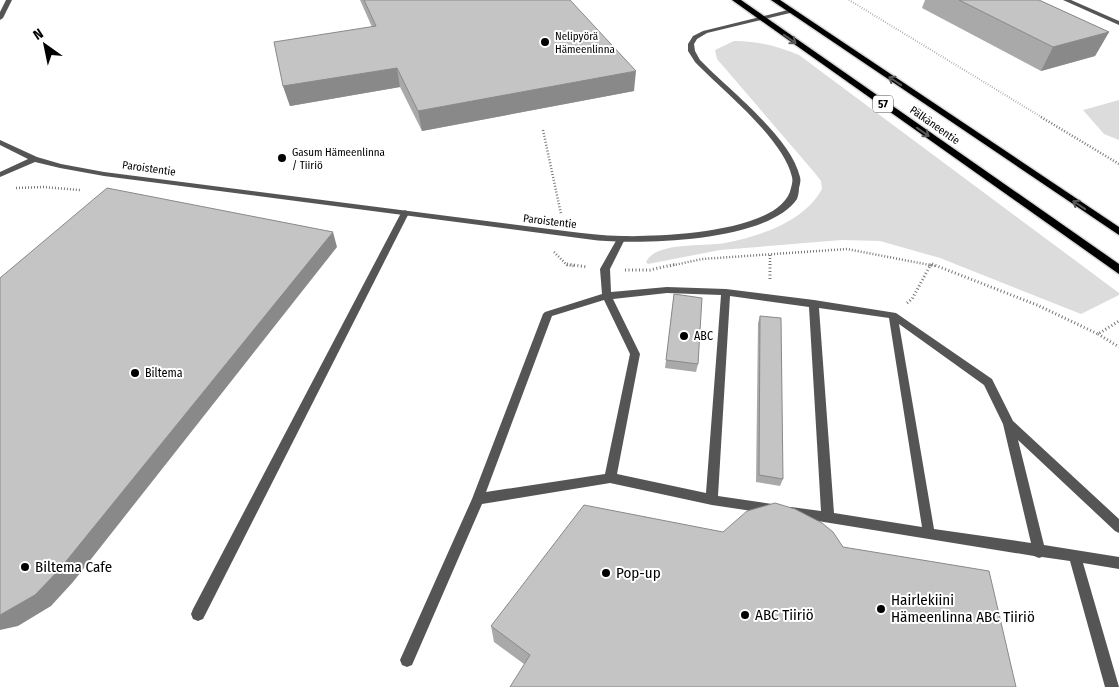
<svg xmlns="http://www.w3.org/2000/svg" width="1119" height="687" font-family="'Fira Sans Condensed',sans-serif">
	<rect width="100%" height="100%" fill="#fff"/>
	<!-- green -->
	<g fill="#dcdcdc">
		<path d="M 734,41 C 758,41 777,46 799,55 L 1119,293 L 1119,295 L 1081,314 L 940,258 L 880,241 L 842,240 L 720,250 L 648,264 L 646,262 C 656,241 705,247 725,243 C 760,236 804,222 822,189 L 821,181 L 814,172 L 717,59 L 715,50 Z"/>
		<path d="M 1119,100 L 1119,140 L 1104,134 L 1083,110 Z"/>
	</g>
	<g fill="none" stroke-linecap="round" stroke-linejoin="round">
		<!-- primary casing -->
		<g stroke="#dbdbdb" stroke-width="3">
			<g id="primary">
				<path d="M 732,0 L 741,0 L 1119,264 L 1119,274 Z"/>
				<path d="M 771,0 L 780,0 L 1119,227 L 1119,235 Z"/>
			</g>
		</g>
		<!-- path-far2 -->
		<path stroke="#777" stroke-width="2" stroke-dasharray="0.5 2" stroke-linecap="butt" d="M 849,0 L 1043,118"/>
		<!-- path-far1 -->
		<g stroke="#777" stroke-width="2.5" stroke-dasharray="1 2" stroke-linecap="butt">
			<path d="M 1041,117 L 1119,164"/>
			<path d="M 543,130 L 561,214"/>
			<path d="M 16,188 L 44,187 L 80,190"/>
			<path d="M 554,252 L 567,265 L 574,266"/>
			<path d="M 770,255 L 770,266"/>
			<path d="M 670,266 L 702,259 L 847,249 L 935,266"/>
			<path d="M 930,266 L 931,264"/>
		</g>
		<!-- path -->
		<g stroke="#777" stroke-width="3" stroke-dasharray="1 2.5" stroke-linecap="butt">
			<path d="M 567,264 L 587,267"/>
			<path d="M 770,264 L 770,279"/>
			<path d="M 932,264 L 1037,305 L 1098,334 L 1119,321"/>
			<path d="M 625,270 L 650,270 L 676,264"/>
			<path d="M 907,303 L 912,299 L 931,264"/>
			<path d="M 1098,334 L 1119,347"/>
		</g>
		<!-- lane -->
		<g fill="#555" fill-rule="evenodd">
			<path d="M 405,210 L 409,213 L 203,619 L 198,621 L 193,619 L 191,614 L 193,609 L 401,213 Z"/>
			<path d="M 621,236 L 625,239 L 610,269 L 611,292 L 667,287 L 726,289 L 814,300 L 896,313 L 992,379 L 1013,421 L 1119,519 L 1119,533 L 1115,531 L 1018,440 L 1044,545 L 1119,557 L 1119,569 L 1083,563 L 1119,687 L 1105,687 L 1070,561 L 1042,557 L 1039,558 L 1034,556 L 787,516 L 785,512 L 787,508 L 791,507 L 821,511 L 809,307 L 730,296 L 718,496 L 772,504 L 776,505 L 778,509 L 776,513 L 772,514 L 712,505 L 610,483 L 482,504 L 412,665 L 407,667 L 402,665 L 400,660 L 472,499 L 543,314 L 545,312 L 602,294 L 600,269 L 617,239 ZM 667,293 L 721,295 L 706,493 L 617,474 L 640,354 L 613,299 ZM 604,300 L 630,354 L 605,474 L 486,492 L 552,316 ZM 819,308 L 889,318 L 922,527 L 834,513 ZM 899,324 L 984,385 L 1003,424 L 1031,543 L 934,529 Z"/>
		</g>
		<!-- street -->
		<g fill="#555" fill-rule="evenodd">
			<path d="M 6,0 L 12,0 L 3,18 L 0,20 L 0,12 Z"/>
			<path d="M 1063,0 L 1071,0 L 1119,21 L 1119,25 Z"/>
			<path d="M 792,9 L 795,11 L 794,12 L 707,33 L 697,39 L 694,44 L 695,51 L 700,60 C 728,89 791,137 800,177 C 801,181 800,184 799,188 C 799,192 798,196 797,199 C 768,242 640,245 594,240 L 104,176 L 60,168 L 35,162 L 0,177 L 0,172 L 28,159 L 0,145 L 0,140 L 37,157 L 61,164 L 104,172 L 565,231 C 584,233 603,236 622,236 C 659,237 782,233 791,188 C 792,184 793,181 792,177 C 783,138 723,91 695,62 L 688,51 L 688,44 L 693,36 L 703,31 Z"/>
		</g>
		<!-- primary -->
		<use href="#primary" fill="#000" fill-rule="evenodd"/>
	</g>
	<!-- wall -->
	<g fill="#a9a9a9">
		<path d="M 360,0 L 570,0 L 634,91 L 422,131 L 400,87 L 290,106 L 283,86 L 372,27 Z"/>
		<path d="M 925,0 L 1039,0 L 1109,32 L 1095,56 L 1041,71 L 922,8 Z"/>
		<path d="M 674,294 L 698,364 L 696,372 L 665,368 Z"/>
		<path d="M 760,316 L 783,479 L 780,486 L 756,482 L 758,323 Z"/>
		<path d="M 775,503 L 524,664 L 494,642 L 491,626 L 723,532 Z"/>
	</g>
	<!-- shaded-wall -->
	<g fill="#898989">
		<path d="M 1109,32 L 1095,56 L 1041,71 L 1053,47 Z"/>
		<path d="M 397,68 L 400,87 L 290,106 L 283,86 Z"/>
		<path d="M 636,71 L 634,91 L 422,131 L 418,111 Z"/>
		<path d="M 333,232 L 337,247 L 73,582 L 51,606 L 18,626 L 0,630 L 0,615 Z"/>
	</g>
	<!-- building -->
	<g fill="#c4c4c4" stroke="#898989">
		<path d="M 364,0 L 570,0 L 636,71 L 418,111 L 397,68 L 283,86 L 274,42 L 376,26 Z"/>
		<path d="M 959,0 L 1039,0 L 1109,32 L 1053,47 Z"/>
		<path d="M 107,188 L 333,232 L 59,570 L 35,595 L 0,615 L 0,278 Z"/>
		<path d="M 674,294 L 702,298 L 698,364 L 666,360 Z"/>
		<path d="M 760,316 L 781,318 L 783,479 L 759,475 Z"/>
		<path d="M 775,503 L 795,509 L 822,523 L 833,532 L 843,547 L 989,571 L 1016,687 L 510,687 L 530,655 L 491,626 L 584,505 L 723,532 L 747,511 Z"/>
	</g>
	<!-- one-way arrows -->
	<defs><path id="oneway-shaft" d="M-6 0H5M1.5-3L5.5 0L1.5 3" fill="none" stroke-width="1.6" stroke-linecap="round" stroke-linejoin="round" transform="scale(1.25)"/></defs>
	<g stroke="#595959">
		<use href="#oneway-shaft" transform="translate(790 39) rotate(35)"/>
		<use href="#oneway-shaft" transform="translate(895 81) rotate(-146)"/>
		<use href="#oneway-shaft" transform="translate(923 132) rotate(35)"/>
		<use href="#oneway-shaft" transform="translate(1079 205) rotate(-146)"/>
	</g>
	<!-- markers -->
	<g fill="#000" stroke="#fff" stroke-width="2">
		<circle cx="545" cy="42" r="5"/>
		<circle cx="282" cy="158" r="5"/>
		<circle cx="684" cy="336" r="5"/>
		<circle cx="135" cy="373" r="5"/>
		<circle cx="25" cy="567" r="5"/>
		<circle cx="606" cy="573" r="5"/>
		<circle cx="881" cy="609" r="5"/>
		<circle cx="745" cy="615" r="5"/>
	</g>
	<g text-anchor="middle" stroke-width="4" stroke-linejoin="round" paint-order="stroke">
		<!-- far-poi labels -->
		<g font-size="11" fill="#000" stroke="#fff" text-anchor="start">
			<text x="555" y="40">Nelipyörä<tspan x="555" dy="13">Hämeenlinna</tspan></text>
			<text x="292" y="156">Gasum Hämeenlinna<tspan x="292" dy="13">/ Tiiriö</tspan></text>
		</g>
		<!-- shield labels -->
		<rect fill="#fff" stroke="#4c4c4c" stroke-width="1" x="873" y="95.5" width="20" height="17" rx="4"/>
		<g font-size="11" font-weight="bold" fill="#000">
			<text x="883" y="108">57</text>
		</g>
		<!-- far-street labels -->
		<g font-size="11" fill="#000" stroke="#fff">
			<text transform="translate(935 125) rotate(35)" y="4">Pälkäneentie</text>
			<text transform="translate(149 168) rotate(8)" y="4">Paroistentie</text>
			<text transform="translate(550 221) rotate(7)" y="4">Paroistentie</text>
		</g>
		<!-- poi labels -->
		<g font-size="12" fill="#000" stroke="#fff" text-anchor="start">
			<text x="694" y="340">ABC</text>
			<text x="145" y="377">Biltema</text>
		</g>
		<!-- near-poi labels -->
		<g font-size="15" fill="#000" stroke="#fff" text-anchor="start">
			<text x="35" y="572">Biltema Cafe</text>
			<text x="616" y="578">Pop-up</text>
			<text x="891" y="605">Hairlekiini<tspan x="891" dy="17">Hämeenlinna ABC Tiiriö</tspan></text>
			<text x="755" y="620">ABC Tiiriö</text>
		</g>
	</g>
	<!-- north arrow -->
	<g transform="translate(45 45) rotate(327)" stroke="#ffffff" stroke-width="4" paint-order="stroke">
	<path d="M0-4L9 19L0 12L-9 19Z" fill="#000000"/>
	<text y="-8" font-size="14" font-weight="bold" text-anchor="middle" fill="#000000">N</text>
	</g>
</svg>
